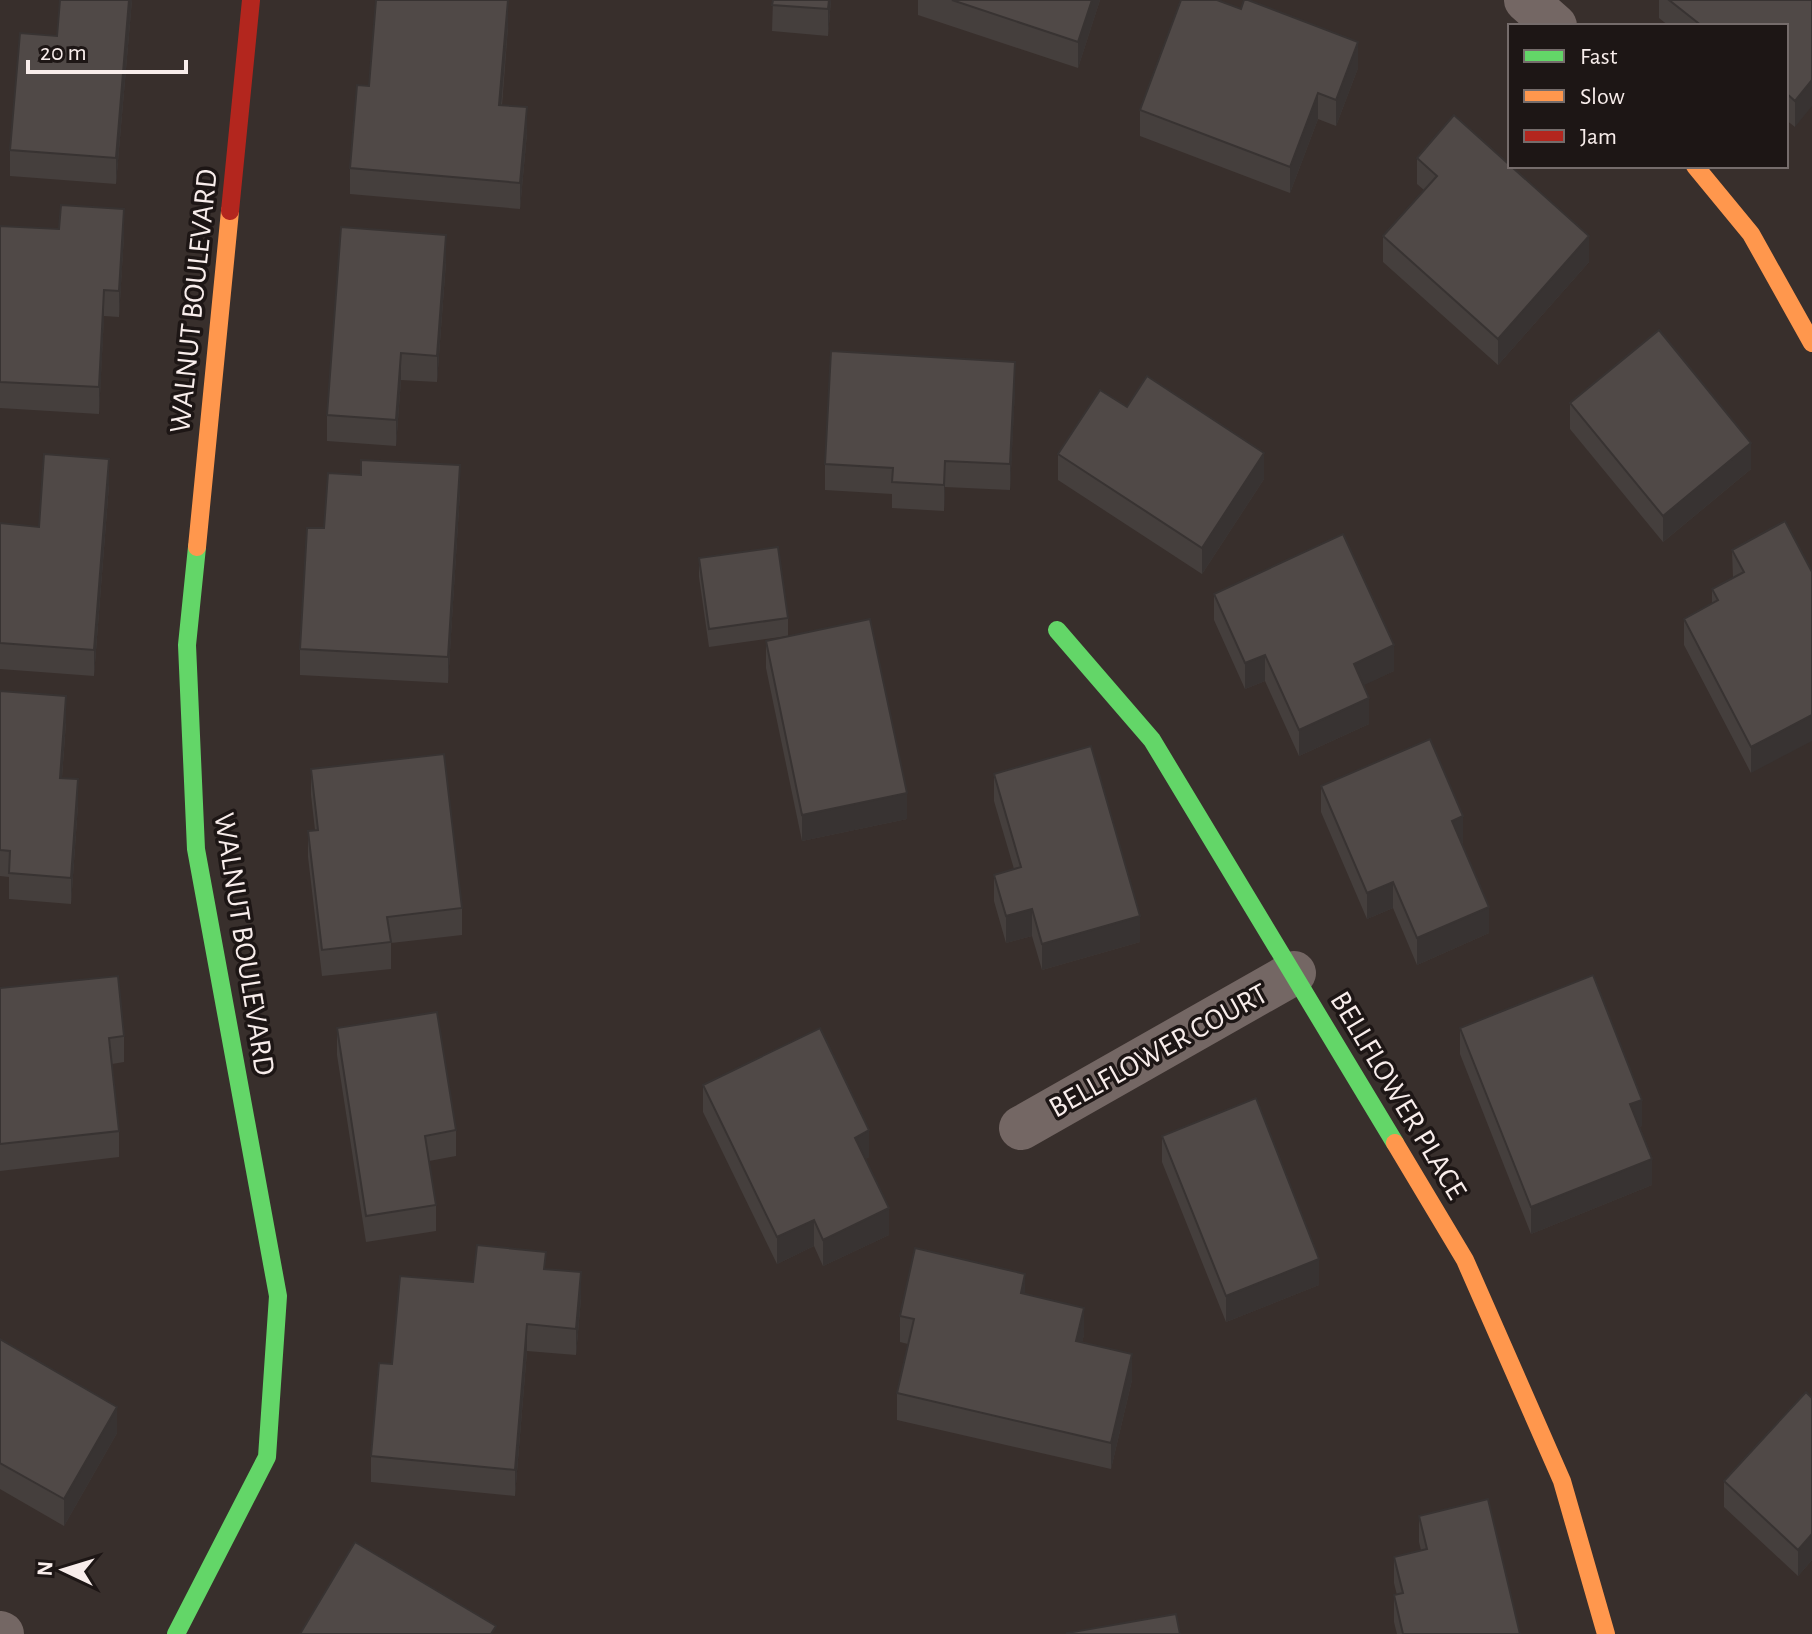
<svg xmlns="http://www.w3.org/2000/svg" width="1812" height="1634" font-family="'Alegreya Sans',sans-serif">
	<rect width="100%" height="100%" fill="#382f2c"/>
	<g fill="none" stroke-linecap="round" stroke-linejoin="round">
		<!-- street -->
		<g stroke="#746764" stroke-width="44">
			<path d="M 1526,0 L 1555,26"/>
			<path d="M 1021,1128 L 1294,973"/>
			<path d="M 0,1633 L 2,1634"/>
		</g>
		<!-- fast -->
		<g stroke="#63d668" stroke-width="18">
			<path d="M 1057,630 L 1152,740 L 1395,1143"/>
			<path d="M 176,1634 L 267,1457 L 278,1296 L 196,849 L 187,645 L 197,547"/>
		</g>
		<!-- slow -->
		<g stroke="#ff974d" stroke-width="18">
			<path d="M 1695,166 L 1751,234 L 1812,343"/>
			<path d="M 197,547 L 230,211"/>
			<path d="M 1395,1143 L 1465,1260 L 1562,1481 L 1606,1634"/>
		</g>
		<!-- jam -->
		<path stroke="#b3261e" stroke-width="18" d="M 230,211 L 251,0"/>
	</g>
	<!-- wall -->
	<g fill="#453f3d">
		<path d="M 60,0 L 132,0 L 116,184 L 10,176 L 10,150 L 57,36 Z"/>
		<path d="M 773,0 L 831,0 L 828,36 L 772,31 Z"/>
		<path d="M 918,0 L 1100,0 L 1078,68 L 918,15 Z"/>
		<path d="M 1659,0 L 1812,0 L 1795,127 L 1786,120 L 1786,26 L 1669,26 L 1659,18 Z"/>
		<path d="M 508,27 L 502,105 L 527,133 L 520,209 L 350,194 L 350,168 L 369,86 Z"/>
		<path d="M 1358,68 L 1336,126 L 1318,119 L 1290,193 L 1140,136 L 1140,110 Z"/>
		<path d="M 1417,158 L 1589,262 L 1498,365 L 1383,262 L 1383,236 L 1424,190 L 1417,184 Z"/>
		<path d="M 0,226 L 59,229 L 124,235 L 119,317 L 104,316 L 99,414 L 0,408 Z"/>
		<path d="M 446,262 L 437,382 L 401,380 L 396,446 L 327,441 L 327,415 Z"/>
		<path d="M 1015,388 L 1010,490 L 945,487 L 944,511 L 892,508 L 892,494 L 825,490 L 825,464 Z"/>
		<path d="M 1570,403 L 1751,469 L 1663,542 L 1570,429 Z"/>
		<path d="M 1058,454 L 1264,479 L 1202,574 L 1058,480 Z"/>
		<path d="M 109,485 L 94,676 L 0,669 L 0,523 L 39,527 Z"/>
		<path d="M 460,492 L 448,683 L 300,675 L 300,649 L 324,528 Z"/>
		<path d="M 1785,521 L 1751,773 L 1684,645 L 1684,619 L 1712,603 L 1712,589 L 1733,578 L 1732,550 Z"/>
		<path d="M 699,558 L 788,618 L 788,636 L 709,647 L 699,577 Z"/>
		<path d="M 1214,594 L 1394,671 L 1363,685 L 1369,724 L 1299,756 L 1265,681 L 1245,689 L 1214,620 Z"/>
		<path d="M 766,641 L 907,819 L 802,841 L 766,668 Z"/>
		<path d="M 0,691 L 66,722 L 62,778 L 78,805 L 71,904 L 9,899 L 9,877 L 0,876 Z"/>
		<path d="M 311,769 L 462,908 L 462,935 L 391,943 L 391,969 L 322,976 L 308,857 L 308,831 L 315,830 L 311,795 Z"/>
		<path d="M 994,774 L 1140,942 L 1042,970 L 1032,936 L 1006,943 L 994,901 L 994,875 L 1014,869 L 994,801 Z"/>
		<path d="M 1321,786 L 1463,842 L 1462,843 L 1489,933 L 1417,965 L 1393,908 L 1367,919 L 1321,812 Z"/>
		<path d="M 0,988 L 124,1036 L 124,1062 L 112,1064 L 119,1131 L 119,1157 L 0,1171 Z"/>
		<path d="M 337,1028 L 456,1130 L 456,1156 L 429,1161 L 436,1205 L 436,1231 L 366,1242 L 337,1055 Z"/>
		<path d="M 1460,1028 L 1642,1126 L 1639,1127 L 1652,1185 L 1531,1234 L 1460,1054 Z"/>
		<path d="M 703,1085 L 869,1157 L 865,1159 L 889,1235 L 823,1266 L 814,1246 L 777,1264 L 703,1112 Z"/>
		<path d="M 1162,1136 L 1319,1285 L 1226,1322 L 1162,1162 Z"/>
		<path d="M 546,1269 L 581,1298 L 576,1355 L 527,1351 L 515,1496 L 371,1482 L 371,1456 L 392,1364 L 473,1282 Z"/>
		<path d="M 1025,1295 L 1084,1335 L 1082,1342 L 1132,1380 L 1111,1469 L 897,1420 L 897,1393 L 908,1344 L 900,1342 L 900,1316 Z"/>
		<path d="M 0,1339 L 117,1433 L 64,1526 L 0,1489 Z"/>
		<path d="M 1812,1398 L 1812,1560 L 1798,1576 L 1724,1507 L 1724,1481 Z"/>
		<path d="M 1419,1516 L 1520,1634 L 1397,1634 L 1394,1622 L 1394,1595 L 1397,1595 L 1394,1583 L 1394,1557 L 1421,1550 L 1419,1542 Z"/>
	</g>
	<!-- shaded-wall -->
	<g fill="#383332">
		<path d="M 129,0 L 132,0 L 116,184 L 116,158 Z"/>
		<path d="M 508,0 L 508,27 L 499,131 L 499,105 Z"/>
		<path d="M 829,0 L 831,0 L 828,36 L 828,9 Z"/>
		<path d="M 1092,0 L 1100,0 L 1078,68 L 1078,42 Z"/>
		<path d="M 1358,42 L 1358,68 L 1336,126 L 1336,100 Z"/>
		<path d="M 1812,80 L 1812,106 L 1795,127 L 1795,101 Z"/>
		<path d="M 1318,93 L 1318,119 L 1290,193 L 1290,167 Z"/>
		<path d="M 527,107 L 527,133 L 520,209 L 520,183 Z"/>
		<path d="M 124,209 L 124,235 L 119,317 L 119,291 Z"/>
		<path d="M 446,235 L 446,262 L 437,382 L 437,356 Z"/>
		<path d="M 1589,236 L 1589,262 L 1498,365 L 1498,339 Z"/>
		<path d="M 104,290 L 104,316 L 99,414 L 99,387 Z"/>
		<path d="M 401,353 L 401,380 L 396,446 L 396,420 Z"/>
		<path d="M 1015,362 L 1015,388 L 1010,490 L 1010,464 Z"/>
		<path d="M 1751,443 L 1751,469 L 1663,542 L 1663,516 Z"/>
		<path d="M 1264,453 L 1264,479 L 1202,574 L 1202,548 Z"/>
		<path d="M 109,459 L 109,485 L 94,676 L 94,650 Z"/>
		<path d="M 945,461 L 945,487 L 944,511 L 944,485 Z"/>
		<path d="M 460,465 L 460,492 L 448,683 L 448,657 Z"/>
		<path d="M 1394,645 L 1394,671 L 1354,690 L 1354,664 Z"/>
		<path d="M 1265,655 L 1265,681 L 1245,689 L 1245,663 Z"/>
		<path d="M 66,696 L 66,722 L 60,804 L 60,778 Z"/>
		<path d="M 1369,698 L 1369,724 L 1299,756 L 1299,730 Z"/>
		<path d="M 1812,715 L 1812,741 L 1751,773 L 1751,747 Z"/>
		<path d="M 78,779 L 78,805 L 71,904 L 71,878 Z"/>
		<path d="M 907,793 L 907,819 L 802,841 L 802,815 Z"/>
		<path d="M 1463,816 L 1463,842 L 1452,847 L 1452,821 Z"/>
		<path d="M 1393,882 L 1393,908 L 1367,919 L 1367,893 Z"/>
		<path d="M 1489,907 L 1489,933 L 1417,965 L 1417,938 Z"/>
		<path d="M 1032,909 L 1032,936 L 1006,943 L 1006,916 Z"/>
		<path d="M 1140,916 L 1140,942 L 1042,970 L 1042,944 Z"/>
		<path d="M 1642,1100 L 1642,1126 L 1630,1130 L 1630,1104 Z"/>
		<path d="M 869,1130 L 869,1157 L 855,1164 L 855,1138 Z"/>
		<path d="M 1652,1159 L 1652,1185 L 1531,1234 L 1531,1207 Z"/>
		<path d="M 889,1208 L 889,1235 L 823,1266 L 823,1240 Z"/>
		<path d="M 814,1220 L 814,1246 L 777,1264 L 777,1237 Z"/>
		<path d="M 1319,1259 L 1319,1285 L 1226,1322 L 1226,1296 Z"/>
		<path d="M 581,1272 L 581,1298 L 576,1355 L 576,1329 Z"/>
		<path d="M 1025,1274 L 1025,1300 L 1021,1293 Z"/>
		<path d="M 1084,1308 L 1084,1335 L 1076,1367 L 1076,1341 Z"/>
		<path d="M 527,1324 L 527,1351 L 515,1496 L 515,1470 Z"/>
		<path d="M 1132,1354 L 1132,1380 L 1111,1469 L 1111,1443 Z"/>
		<path d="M 117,1407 L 117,1433 L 64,1526 L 64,1499 Z"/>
		<path d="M 1812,1534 L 1812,1560 L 1798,1576 L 1798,1550 Z"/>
	</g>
	<!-- building -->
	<g fill="#504947" stroke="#383332" stroke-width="2">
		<path d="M 60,0 L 129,0 L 116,158 L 10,150 L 20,33 L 57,36 Z"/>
		<path d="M 376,0 L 508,0 L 499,105 L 527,107 L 520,183 L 350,168 L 357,85 L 369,86 Z"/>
		<path d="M 773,0 L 829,0 L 828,9 L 772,5 Z"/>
		<path d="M 952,0 L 1092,0 L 1078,42 Z"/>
		<path d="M 1181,0 L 1217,0 L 1241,9 L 1244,0 L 1248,0 L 1358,42 L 1336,100 L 1318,93 L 1290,167 L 1140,110 Z"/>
		<path d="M 1669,0 L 1812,0 L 1812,80 L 1795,101 L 1786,93 L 1786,26 L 1702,26 Z"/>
		<path d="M 1454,115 L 1589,236 L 1498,339 L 1383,236 L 1437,176 L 1417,158 Z"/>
		<path d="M 61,205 L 124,209 L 119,291 L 104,290 L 99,387 L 0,382 L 0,226 L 59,229 Z"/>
		<path d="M 341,227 L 446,235 L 437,356 L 401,353 L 396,420 L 327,415 Z"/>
		<path d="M 1659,330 L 1751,443 L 1663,516 L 1570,403 Z"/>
		<path d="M 831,351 L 1015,362 L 1010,464 L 945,461 L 944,485 L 892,482 L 893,468 L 825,464 Z"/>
		<path d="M 1147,376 L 1264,453 L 1202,548 L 1058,454 L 1100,390 L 1127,407 Z"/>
		<path d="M 44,454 L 109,459 L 94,650 L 0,643 L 0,523 L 39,527 Z"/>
		<path d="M 361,460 L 460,465 L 448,657 L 300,649 L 307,528 L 324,528 L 328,473 L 361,475 Z"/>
		<path d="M 1785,521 L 1812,572 L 1812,715 L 1751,747 L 1684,619 L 1718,600 L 1712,589 L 1744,572 L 1732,550 Z"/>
		<path d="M 1343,534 L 1394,645 L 1354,664 L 1369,698 L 1299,730 L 1265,655 L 1245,663 L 1214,594 Z"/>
		<path d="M 778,547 L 788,618 L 709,629 L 699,558 Z"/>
		<path d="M 870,619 L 907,793 L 802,815 L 766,641 Z"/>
		<path d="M 0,691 L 66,696 L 60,778 L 78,779 L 71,878 L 9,873 L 10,851 L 0,850 Z"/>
		<path d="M 1430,739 L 1463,816 L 1452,821 L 1489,907 L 1417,938 L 1393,882 L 1367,893 L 1321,786 Z"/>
		<path d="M 1091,746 L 1140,916 L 1042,944 L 1032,909 L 1006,916 L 994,875 L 1021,867 L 994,774 Z"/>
		<path d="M 444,754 L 462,908 L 387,917 L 391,942 L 322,950 L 308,831 L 318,830 L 311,769 Z"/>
		<path d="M 1593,975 L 1642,1100 L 1630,1104 L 1652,1159 L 1531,1207 L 1460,1028 Z"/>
		<path d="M 118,976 L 124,1036 L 109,1038 L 119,1131 L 0,1144 L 0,988 Z"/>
		<path d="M 437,1012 L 456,1130 L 425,1136 L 436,1205 L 366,1216 L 337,1028 Z"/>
		<path d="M 820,1028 L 869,1130 L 855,1138 L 889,1208 L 823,1240 L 814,1220 L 777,1237 L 703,1085 Z"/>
		<path d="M 1256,1098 L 1319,1259 L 1226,1296 L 1162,1136 Z"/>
		<path d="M 477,1245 L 546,1252 L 544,1269 L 581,1272 L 576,1329 L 527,1324 L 515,1470 L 371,1456 L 379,1363 L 392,1364 L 400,1276 L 473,1282 Z"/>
		<path d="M 915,1248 L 1025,1274 L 1021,1293 L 1084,1308 L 1076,1341 L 1132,1354 L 1111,1443 L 897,1393 L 914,1319 L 900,1316 Z"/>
		<path d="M 0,1339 L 117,1407 L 64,1499 L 0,1463 Z"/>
		<path d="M 1806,1392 L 1812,1398 L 1812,1534 L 1798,1550 L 1724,1481 Z"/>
		<path d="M 1488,1499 L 1520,1634 L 1403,1634 L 1394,1595 L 1403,1593 L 1394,1557 L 1427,1549 L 1419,1516 Z"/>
		<path d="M 355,1542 L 496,1626 L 491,1634 L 300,1634 Z"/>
		<path d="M 1176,1614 L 1180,1634 L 1067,1634 L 1067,1633 Z"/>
	</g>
	<g text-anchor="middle" stroke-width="7" stroke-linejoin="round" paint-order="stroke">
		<!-- street labels -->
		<g font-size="30" fill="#f8edeb" stroke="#1d1615">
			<text transform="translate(193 301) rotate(-84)" y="10">WALNUT BOULEVARD</text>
			<text transform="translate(245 944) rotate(81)" y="10">WALNUT BOULEVARD</text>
			<text transform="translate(1158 1050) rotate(-29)" y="10">BELLFLOWER COURT</text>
			<text transform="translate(1399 1095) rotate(59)" y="10">BELLFLOWER PLACE</text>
		</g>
	</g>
	<!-- legend -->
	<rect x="1508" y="24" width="280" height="144" fill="#1d1615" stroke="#756c6b" stroke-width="2"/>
	<rect x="1524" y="50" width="40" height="12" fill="#63d668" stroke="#756c6b" stroke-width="2"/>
	<text x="1580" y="64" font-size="24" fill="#f8edeb">Fast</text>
	<rect x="1524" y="90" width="40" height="12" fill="#ff974d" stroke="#756c6b" stroke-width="2"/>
	<text x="1580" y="104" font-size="24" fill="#f8edeb">Slow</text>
	<rect x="1524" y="130" width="40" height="12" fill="#b3261e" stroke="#756c6b" stroke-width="2"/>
	<text x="1580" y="144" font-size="24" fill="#f8edeb">Jam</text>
	<!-- north arrow -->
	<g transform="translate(64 1570) rotate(274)" stroke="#1d1615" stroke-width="6" paint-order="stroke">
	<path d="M0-6L14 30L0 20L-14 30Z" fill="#f8edeb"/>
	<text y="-12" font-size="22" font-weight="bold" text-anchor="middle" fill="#f8edeb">N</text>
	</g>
	<!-- scale -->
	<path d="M28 60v12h158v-12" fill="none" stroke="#f8edeb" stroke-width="4"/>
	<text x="40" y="60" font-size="24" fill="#f8edeb" stroke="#1d1615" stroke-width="6" paint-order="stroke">20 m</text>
</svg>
